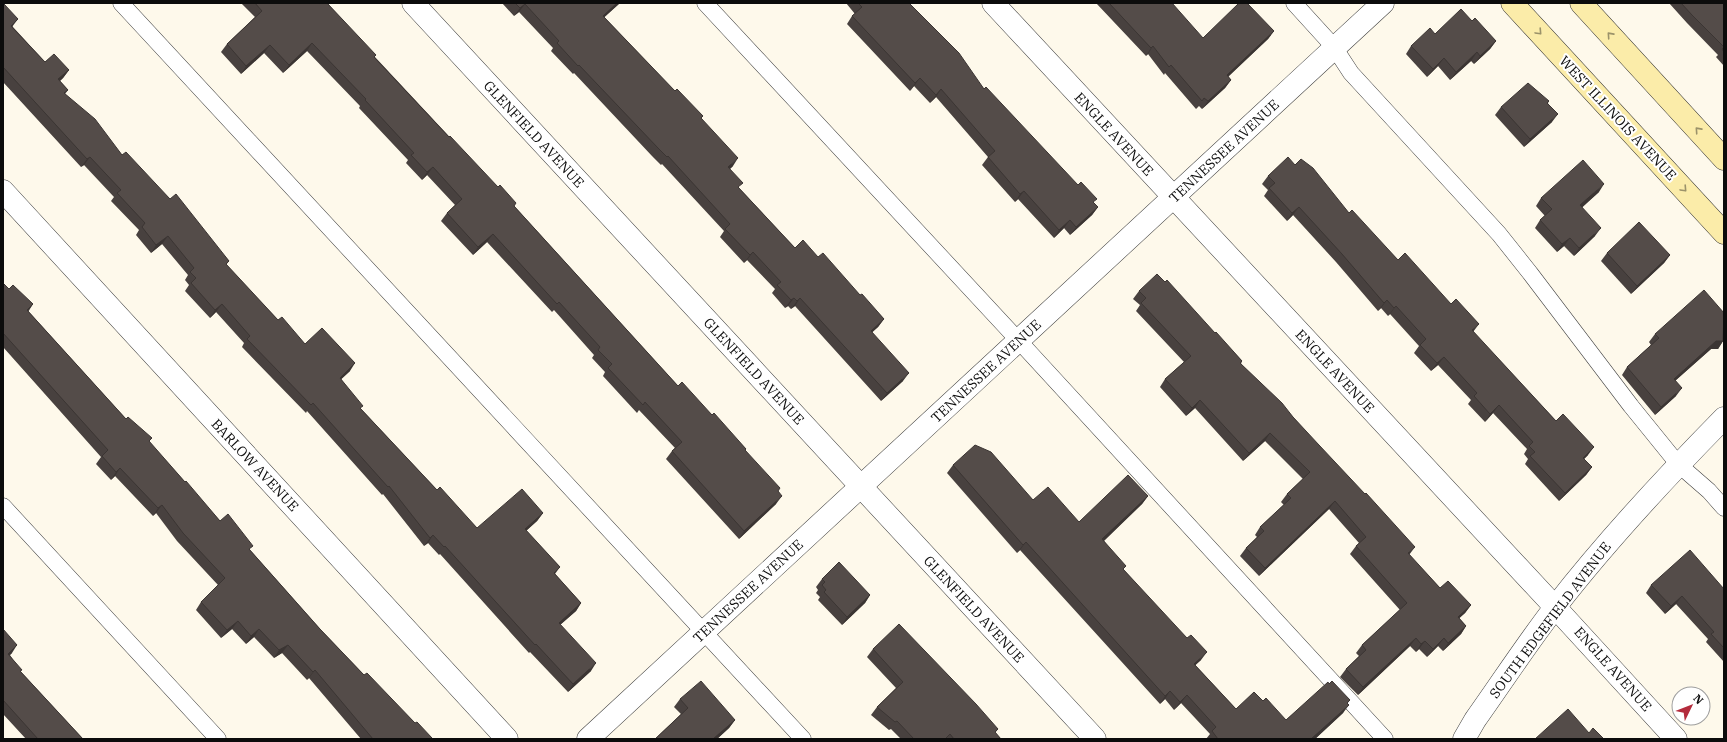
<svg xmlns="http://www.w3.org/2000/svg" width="1727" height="742" font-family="'IBM Plex Serif',serif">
	<rect width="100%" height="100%" fill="#fef9eb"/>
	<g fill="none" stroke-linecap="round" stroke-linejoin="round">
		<!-- service casing -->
		<g stroke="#3f3f3f" stroke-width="17">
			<g id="service">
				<path d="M 121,3 L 803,739"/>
				<path d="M 705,3 L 1019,341 L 1385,739"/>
				<path d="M 1294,3 L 1334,47 L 1351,73 L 1499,234 L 1530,273 L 1631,406 L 1678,464 L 1709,491 L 1724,508"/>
				<path d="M 3,506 L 218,739"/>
			</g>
		</g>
		<!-- minor casing -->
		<g stroke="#3f3f3f" stroke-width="23">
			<g id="minor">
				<path d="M 413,3 L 1095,739"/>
				<path d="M 993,3 L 1555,607 L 1676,739"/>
				<path d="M 3,191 L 507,739"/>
				<path d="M 588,739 L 1383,3"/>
			</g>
		</g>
		<!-- tertiary casing -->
		<g stroke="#3f3f3f" stroke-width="23">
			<path id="tertiary" d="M 1464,739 L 1475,720 C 1502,682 1528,642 1556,606 C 1608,539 1665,478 1724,418"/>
		</g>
		<!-- secondary casing -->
		<g stroke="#2e2e2e" stroke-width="23">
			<g id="secondary">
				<path d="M 1512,3 L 1724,233"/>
				<path d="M 1581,3 L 1724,159"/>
			</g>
		</g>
		<!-- service -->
		<use href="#service" stroke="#fff" stroke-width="16"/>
		<!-- minor -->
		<use href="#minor" stroke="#fff" stroke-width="22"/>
		<!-- tertiary -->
		<use href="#tertiary" stroke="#fff" stroke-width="22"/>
		<!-- secondary -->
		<use href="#secondary" stroke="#fbeca9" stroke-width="22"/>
	</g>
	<!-- wall -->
	<g fill="#48413f">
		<path d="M 241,3 L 327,3 L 375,57 L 514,206 L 678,386 L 712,415 L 746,449 L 745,451 L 778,491 L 776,504 L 739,539 L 666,459 L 672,451 L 675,448 L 639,410 L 637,413 L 603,376 L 605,372 L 592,358 L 594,355 L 554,310 L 552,312 L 487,242 L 473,255 L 441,221 L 447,213 L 455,205 L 427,175 L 422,180 L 406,163 L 408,160 L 359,108 L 360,106 L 307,51 L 283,73 L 264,53 L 241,74 L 221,52 L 227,44 L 255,17 Z"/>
		<path d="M 502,3 L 620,3 L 604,17 L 701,119 L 733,166 L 730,169 L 739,188 L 795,248 L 818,257 L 860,295 L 884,319 L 878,327 L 872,332 L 903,381 L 881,401 L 795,306 L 791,309 L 788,306 L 785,308 L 772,293 L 775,289 L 747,260 L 744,263 L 720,237 L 724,231 L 662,164 L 661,165 L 652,156 L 574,73 L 573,74 L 551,51 L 553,48 L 519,12 L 514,16 Z"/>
		<path d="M 846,3 L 909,3 L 984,89 L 1098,207 L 1092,215 L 1070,235 L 1064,228 L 1054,238 L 1018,199 L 1015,202 L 982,165 L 988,157 L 936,97 L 930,103 L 914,86 L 910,91 L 847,24 L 852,16 L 855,14 Z"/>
		<path d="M 1096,3 L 1152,3 L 1203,38 L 1274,31 L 1268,39 L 1228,77 L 1231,80 L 1225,88 L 1202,109 L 1199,106 L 1196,109 L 1165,73 L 1164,75 L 1148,54 L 1146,56 Z"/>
		<path d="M 1669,3 L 1724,3 L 1724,66 L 1716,57 L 1718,55 L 1687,23 Z"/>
		<path d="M 3,4 L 13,27 L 45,62 L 69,70 L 63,78 L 60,81 L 68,90 L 65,94 L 122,155 L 170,199 L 229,261 L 226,265 L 278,320 L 305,344 L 350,371 L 341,379 L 361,409 L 437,490 L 477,528 L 543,513 L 537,521 L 526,531 L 560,567 L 555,574 L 581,603 L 576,611 L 560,625 L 591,671 L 568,692 L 530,652 L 529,653 L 440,554 L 439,555 L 428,543 L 424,546 L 383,494 L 382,495 L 307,411 L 306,413 L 242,347 L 244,343 L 216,312 L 210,318 L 185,291 L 189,285 L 185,280 L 188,275 L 162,244 L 151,253 L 136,235 L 139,230 L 111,201 L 114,197 L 84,165 L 81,167 L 3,82 Z"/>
		<path d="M 1472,21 L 1496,41 L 1490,49 L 1474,64 L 1471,61 L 1450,80 L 1438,66 L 1427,77 L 1406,54 L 1411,46 L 1435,34 Z"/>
		<path d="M 1549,101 L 1548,103 L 1552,122 L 1524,147 L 1495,115 L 1501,107 Z"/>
		<path d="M 1295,165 L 1349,213 L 1473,332 L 1556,421 L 1588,455 L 1584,459 L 1592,467 L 1586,475 L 1559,501 L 1525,464 L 1528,459 L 1524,454 L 1527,449 L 1493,413 L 1485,422 L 1468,404 L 1471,400 L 1438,365 L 1431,371 L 1414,353 L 1419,346 L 1390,314 L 1388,316 L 1381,308 L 1378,311 L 1336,262 L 1293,215 L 1287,221 L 1264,196 L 1268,190 L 1262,184 L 1268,176 Z"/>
		<path d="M 1599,192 L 1582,207 L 1595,236 L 1574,256 L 1564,246 L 1557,252 L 1535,228 L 1540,220 L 1545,216 L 1536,206 L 1541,198 Z"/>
		<path d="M 1607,253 L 1670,255 L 1664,263 L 1631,294 L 1601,261 Z"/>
		<path d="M 3,283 L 9,289 L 33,304 L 28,311 L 126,419 L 149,442 L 185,482 L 220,521 L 250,550 L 320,629 L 364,675 L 415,723 L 432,738 L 431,739 L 361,739 L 309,678 L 307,680 L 282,653 L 274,658 L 254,637 L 246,644 L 232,629 L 221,638 L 196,610 L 201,602 L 218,585 L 177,541 L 156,513 L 153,516 L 115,476 L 111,480 L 96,464 L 101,457 L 3,347 Z"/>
		<path d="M 1139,291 L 1215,333 L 1242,361 L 1241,364 L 1293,417 L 1409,555 L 1440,588 L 1471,605 L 1465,613 L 1459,618 L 1466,626 L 1461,634 L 1443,651 L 1438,646 L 1427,657 L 1419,649 L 1416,652 L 1410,646 L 1358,695 L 1340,677 L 1346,669 L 1359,656 L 1356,653 L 1362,645 L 1400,610 L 1350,554 L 1356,546 L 1359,543 L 1329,509 L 1259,576 L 1240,556 L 1246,548 L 1257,537 L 1255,535 L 1260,527 L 1284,505 L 1281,502 L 1287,494 L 1303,479 L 1265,441 L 1243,461 L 1195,408 L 1186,416 L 1160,387 L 1165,379 L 1184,362 L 1136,311 L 1140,305 L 1133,299 Z"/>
		<path d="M 1655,334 L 1723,341 L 1718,349 L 1711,349 L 1675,381 L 1676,396 L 1655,415 L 1622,375 L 1627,367 L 1651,345 L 1649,342 Z"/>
		<path d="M 953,465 L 1033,500 L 1079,522 L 1148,496 L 1142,504 L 1104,541 L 1124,570 L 1201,660 L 1195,665 L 1236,709 L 1263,701 L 1286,720 L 1329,684 L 1350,700 L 1347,704 L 1343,713 L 1315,739 L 1206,739 L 1210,734 L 1181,703 L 1174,710 L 1165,699 L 1160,704 L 1020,550 L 1017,553 L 947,473 Z"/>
		<path d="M 822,579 L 870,595 L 865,603 L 842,625 L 818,600 L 820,597 L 816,593 L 818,590 L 816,587 Z"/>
		<path d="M 1651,585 L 1724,589 L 1724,662 L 1706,642 L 1708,639 L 1676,604 L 1665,614 L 1646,593 Z"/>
		<path d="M 3,629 L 12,653 L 10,655 L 21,672 L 83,739 L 26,739 L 3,714 Z"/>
		<path d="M 873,649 L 998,729 L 995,733 L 1001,739 L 901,739 L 891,729 L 889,730 L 871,715 L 877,707 L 896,688 L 867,657 Z"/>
		<path d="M 680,699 L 735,720 L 729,728 L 717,739 L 655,739 L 681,714 L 674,707 Z"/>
	</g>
	<!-- shaded-wall -->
	<g fill="#3b3533">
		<path d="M 617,3 L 620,3 L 597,24 L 603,16 Z"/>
		<path d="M 525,4 L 519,12 L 514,16 L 520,8 Z"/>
		<path d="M 18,19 L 12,27 L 11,26 Z"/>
		<path d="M 1274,31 L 1268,39 L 1221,83 L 1227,75 Z"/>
		<path d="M 1496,41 L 1490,49 L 1474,64 L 1480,56 Z"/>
		<path d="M 312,43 L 307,51 L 283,73 L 289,65 Z"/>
		<path d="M 270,45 L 264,53 L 241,74 L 246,66 Z"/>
		<path d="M 1153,46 L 1148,54 L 1146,56 L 1151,48 Z"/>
		<path d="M 1477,52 L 1471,61 L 1450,80 L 1456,72 Z"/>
		<path d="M 1444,58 L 1438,66 L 1427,77 L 1433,69 Z"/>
		<path d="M 69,70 L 63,78 L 53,87 L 58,79 Z"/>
		<path d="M 920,78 L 914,86 L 910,91 L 915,83 Z"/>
		<path d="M 1231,80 L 1225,88 L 1202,109 L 1208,101 Z"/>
		<path d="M 941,89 L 936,97 L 930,103 L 936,95 Z"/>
		<path d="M 1558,114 L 1552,122 L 1524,147 L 1530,139 Z"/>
		<path d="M 90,157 L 84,165 L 81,167 L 87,159 Z"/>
		<path d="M 738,158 L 733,166 L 723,175 L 728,167 Z"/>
		<path d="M 433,167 L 427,175 L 422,180 L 427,172 Z"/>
		<path d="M 1604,184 L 1599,192 L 1575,214 L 1580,205 Z"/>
		<path d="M 1024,191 L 1018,199 L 1015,202 L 1020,194 Z"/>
		<path d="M 1098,207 L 1092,215 L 1070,235 L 1076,227 Z"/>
		<path d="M 1299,207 L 1293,215 L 1287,221 L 1292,213 Z"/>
		<path d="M 1070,220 L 1064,228 L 1054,238 L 1059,230 Z"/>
		<path d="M 1601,228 L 1595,236 L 1574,256 L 1579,248 Z"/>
		<path d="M 493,234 L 487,242 L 473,255 L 478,247 Z"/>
		<path d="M 168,236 L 162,244 L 151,253 L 156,245 Z"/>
		<path d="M 1570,238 L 1564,246 L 1557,252 L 1562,244 Z"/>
		<path d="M 753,252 L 747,260 L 744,263 L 750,255 Z"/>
		<path d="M 1670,255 L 1664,263 L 1631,294 L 1637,286 Z"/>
		<path d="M 794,298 L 788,306 L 785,308 L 791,300 Z"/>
		<path d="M 800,298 L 795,306 L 791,309 L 797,301 Z"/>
		<path d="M 1387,300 L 1381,308 L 1378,311 L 1384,303 Z"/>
		<path d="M 33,304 L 28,312 L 27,310 Z"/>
		<path d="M 222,304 L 216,312 L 210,318 L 215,310 Z"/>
		<path d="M 1396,306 L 1390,314 L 1388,316 L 1394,308 Z"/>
		<path d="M 884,319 L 878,327 L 865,339 L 871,331 Z"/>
		<path d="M 1479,324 L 1473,332 L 1466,338 L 1472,330 Z"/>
		<path d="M 1716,341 L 1723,341 L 1718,349 L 1711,349 L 1668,387 L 1674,379 Z"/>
		<path d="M 1444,357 L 1438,365 L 1431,371 L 1437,363 Z"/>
		<path d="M 355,363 L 350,371 L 334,386 L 340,378 Z"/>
		<path d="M 909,373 L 903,381 L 881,401 L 887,393 Z"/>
		<path d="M 1682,388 L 1676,396 L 1655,415 L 1661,407 Z"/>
		<path d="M 1200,400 L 1195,408 L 1186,416 L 1192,408 Z"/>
		<path d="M 1499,405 L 1493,413 L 1485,422 L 1490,414 Z"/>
		<path d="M 1270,433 L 1265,441 L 1243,461 L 1249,453 Z"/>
		<path d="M 1594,447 L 1588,455 L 1577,466 L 1583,458 Z"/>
		<path d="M 1592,467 L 1586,475 L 1559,501 L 1565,493 Z"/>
		<path d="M 120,468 L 115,476 L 111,480 L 116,472 Z"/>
		<path d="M 782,496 L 776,504 L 739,539 L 744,531 Z"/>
		<path d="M 1148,496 L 1142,504 L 1097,547 L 1102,539 Z"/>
		<path d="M 1335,501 L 1329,509 L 1259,576 L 1265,568 Z"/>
		<path d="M 162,505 L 156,513 L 153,516 L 158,508 Z"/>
		<path d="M 543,513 L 537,521 L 519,537 L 525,529 Z"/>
		<path d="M 433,535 L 428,543 L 424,546 L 430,538 Z"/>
		<path d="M 1026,542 L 1020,550 L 1017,553 L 1023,545 Z"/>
		<path d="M 1415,547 L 1409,555 L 1408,553 Z"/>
		<path d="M 870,595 L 865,603 L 842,625 L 847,617 Z"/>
		<path d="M 1682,596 L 1676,604 L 1665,614 L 1671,606 Z"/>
		<path d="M 581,603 L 576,611 L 553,631 L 559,623 Z"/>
		<path d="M 1471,605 L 1465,613 L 1452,625 L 1458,617 Z"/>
		<path d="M 238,621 L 232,629 L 221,638 L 227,630 Z"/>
		<path d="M 1466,626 L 1461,634 L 1443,651 L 1448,643 Z"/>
		<path d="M 259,629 L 254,637 L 246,644 L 251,636 Z"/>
		<path d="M 1416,638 L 1410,646 L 1358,695 L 1363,687 Z"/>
		<path d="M 1444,638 L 1438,646 L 1427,657 L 1433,649 Z"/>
		<path d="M 1425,641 L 1419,649 L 1416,652 L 1421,644 Z"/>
		<path d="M 17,645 L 12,653 L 3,661 L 8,654 Z"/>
		<path d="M 288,645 L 282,653 L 274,658 L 279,650 Z"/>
		<path d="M 1207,652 L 1201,660 L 1188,672 L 1194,664 Z"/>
		<path d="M 596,663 L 591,671 L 568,692 L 573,684 Z"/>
		<path d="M 315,670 L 309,678 L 307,680 L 313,672 Z"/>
		<path d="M 1170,691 L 1165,699 L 1160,704 L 1165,696 Z"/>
		<path d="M 1187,695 L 1181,703 L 1174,710 L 1180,702 Z"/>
		<path d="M 1349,705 L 1343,713 L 1315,739 L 1311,739 Z"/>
		<path d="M 735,720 L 729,728 L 717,739 L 713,739 Z"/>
	</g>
	<!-- building -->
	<g fill="#544c49" stroke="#3b3533">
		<path d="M 255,3 L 327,3 L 376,55 L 374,57 L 449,137 L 450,136 L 498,187 L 500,185 L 516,203 L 514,206 L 678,386 L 682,382 L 712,415 L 714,413 L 746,449 L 745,450 L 780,488 L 778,491 L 782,496 L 744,531 L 672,451 L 682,442 L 645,402 L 643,405 L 608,368 L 612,364 L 598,350 L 600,347 L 559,302 L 557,304 L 493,234 L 478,247 L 447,213 L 462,199 L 433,167 L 427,172 L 411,155 L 414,153 L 365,100 L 366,99 L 312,43 L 289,65 L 270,45 L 246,66 L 227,44 L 262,11 Z"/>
		<path d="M 515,3 L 617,3 L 603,16 L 675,91 L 677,89 L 703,116 L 701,118 L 738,158 L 728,167 L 743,183 L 738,187 L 795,248 L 803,240 L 818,257 L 823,253 L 860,295 L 862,294 L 884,319 L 871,331 L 909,373 L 887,393 L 800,298 L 797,301 L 794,298 L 791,300 L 777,285 L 781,282 L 753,252 L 750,255 L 725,229 L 730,224 L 668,156 L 667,157 L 658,148 L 579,65 L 578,66 L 557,43 L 559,41 L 525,4 L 520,8 Z"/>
		<path d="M 858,3 L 909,3 L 959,53 L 984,89 L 986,87 L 1078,185 L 1081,182 L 1097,199 L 1093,202 L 1098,207 L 1076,227 L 1070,220 L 1059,230 L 1024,191 L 1020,194 L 988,157 L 995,151 L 941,89 L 936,95 L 920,78 L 915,83 L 852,16 L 862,7 Z"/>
		<path d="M 1109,3 L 1172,3 L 1203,38 L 1239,3 L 1247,3 L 1274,31 L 1227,75 L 1231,80 L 1208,101 L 1204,98 L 1202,101 L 1171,65 L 1169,67 L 1153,46 L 1151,48 Z"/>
		<path d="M 1681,3 L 1724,3 L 1724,52 L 1722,49 L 1724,47 L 1692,15 Z"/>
		<path d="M 3,4 L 4,4 L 18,19 L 11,26 L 45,62 L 54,54 L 69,70 L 58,79 L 68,90 L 64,93 L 95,119 L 122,155 L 126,152 L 170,199 L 176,194 L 229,261 L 226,264 L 278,320 L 282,317 L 305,344 L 322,328 L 355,363 L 340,378 L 363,406 L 360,408 L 437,490 L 440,487 L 477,528 L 522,489 L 543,513 L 525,529 L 560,567 L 554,573 L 581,603 L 559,623 L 596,663 L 573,684 L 536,644 L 535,645 L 445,546 L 444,547 L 433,535 L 430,538 L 389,486 L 388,487 L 313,403 L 311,405 L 247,339 L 250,336 L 222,304 L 215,310 L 191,283 L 196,278 L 190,272 L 194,268 L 168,236 L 156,245 L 142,227 L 145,223 L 117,193 L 121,190 L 90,157 L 87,159 L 3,67 Z"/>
		<path d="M 1461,9 L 1472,21 L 1475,18 L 1496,41 L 1480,56 L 1477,52 L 1456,72 L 1444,58 L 1433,69 L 1411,46 L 1430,28 L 1435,34 Z"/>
		<path d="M 1528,83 L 1549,101 L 1547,103 L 1558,114 L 1530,139 L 1501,107 Z"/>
		<path d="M 1288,157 L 1295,165 L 1301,159 L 1313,168 L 1349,213 L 1352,210 L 1398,260 L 1405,253 L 1451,304 L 1456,299 L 1479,324 L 1472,330 L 1556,421 L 1563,414 L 1594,447 L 1583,458 L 1592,467 L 1565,493 L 1530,456 L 1535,452 L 1529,446 L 1533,442 L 1499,405 L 1490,414 L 1474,396 L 1477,393 L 1444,357 L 1437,363 L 1420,345 L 1426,339 L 1396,306 L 1394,308 L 1387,300 L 1384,303 L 1342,254 L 1299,207 L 1292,213 L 1269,188 L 1275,183 L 1268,176 Z"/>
		<path d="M 1583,160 L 1604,184 L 1580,205 L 1601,228 L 1579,248 L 1570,238 L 1562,244 L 1540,220 L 1552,209 L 1541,198 Z"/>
		<path d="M 1639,222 L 1670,255 L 1637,286 L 1607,253 Z"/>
		<path d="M 1157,274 L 1165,282 L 1167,280 L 1215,333 L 1216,332 L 1242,361 L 1240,363 L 1282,403 L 1293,417 L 1319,445 L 1365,494 L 1366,493 L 1415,547 L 1408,553 L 1440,588 L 1448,581 L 1471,605 L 1458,617 L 1466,626 L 1448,643 L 1444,638 L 1433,649 L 1425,641 L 1421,644 L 1416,638 L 1363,687 L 1346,669 L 1366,650 L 1362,645 L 1407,603 L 1356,546 L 1366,537 L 1335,501 L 1265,568 L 1246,548 L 1264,531 L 1260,527 L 1291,498 L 1287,494 L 1310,472 L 1270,433 L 1249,453 L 1200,400 L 1192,408 L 1165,379 L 1191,356 L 1141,303 L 1146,298 L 1139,291 Z"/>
		<path d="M 3,283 L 9,289 L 13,285 L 33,304 L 27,310 L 126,419 L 128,417 L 152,438 L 149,441 L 185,482 L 186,481 L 220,521 L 228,514 L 253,546 L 249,549 L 320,629 L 364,675 L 367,673 L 415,723 L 417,722 L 432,738 L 430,739 L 373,739 L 315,670 L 313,672 L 288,645 L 279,650 L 259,629 L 251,636 L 238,621 L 227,630 L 201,602 L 225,578 L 183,533 L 162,505 L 158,508 L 120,468 L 116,472 L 102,456 L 108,450 L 3,333 Z"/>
		<path d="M 1704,290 L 1724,313 L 1723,341 L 1716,341 L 1674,379 L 1682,388 L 1661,407 L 1627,367 L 1659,338 L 1655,334 Z"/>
		<path d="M 975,445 L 991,452 L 1033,500 L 1048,487 L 1079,522 L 1128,475 L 1148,496 L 1102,539 L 1126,566 L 1123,569 L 1187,638 L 1191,635 L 1207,652 L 1194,664 L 1236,709 L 1254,692 L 1263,701 L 1266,698 L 1286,720 L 1328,682 L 1329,684 L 1332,681 L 1350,700 L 1347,703 L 1349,705 L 1311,739 L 1218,739 L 1212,731 L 1216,727 L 1187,695 L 1180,702 L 1170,691 L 1165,696 L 1026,542 L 1023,545 L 953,465 Z"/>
		<path d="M 1690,550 L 1724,589 L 1724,648 L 1711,634 L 1714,632 L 1682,596 L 1671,606 L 1651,585 Z"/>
		<path d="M 839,562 L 870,595 L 847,617 L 824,592 L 826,590 L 822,585 L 825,582 L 822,579 Z"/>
		<path d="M 899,624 L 976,704 L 998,729 L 995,732 L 1001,739 L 954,739 L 950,734 L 945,739 L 914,739 L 897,721 L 895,722 L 877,707 L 903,682 L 873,649 Z"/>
		<path d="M 3,629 L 17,645 L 8,654 L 22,670 L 20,671 L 83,739 L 38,739 L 3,700 Z"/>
		<path d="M 701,681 L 735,720 L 713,739 L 655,739 L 688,708 L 680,699 Z"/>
		<path d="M 1568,709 L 1589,733 L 1593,728 L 1604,739 L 1535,739 Z"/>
	</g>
	<!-- one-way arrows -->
	<defs><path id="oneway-chevron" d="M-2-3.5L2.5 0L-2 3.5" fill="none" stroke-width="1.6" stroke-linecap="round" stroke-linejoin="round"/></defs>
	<g stroke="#9b926a">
		<use href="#oneway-chevron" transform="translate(1539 32) rotate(47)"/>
		<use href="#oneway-chevron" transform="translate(1610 35) rotate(-132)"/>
		<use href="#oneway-chevron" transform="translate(1698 130) rotate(-132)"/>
		<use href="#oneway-chevron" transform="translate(1684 189) rotate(47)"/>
	</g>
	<g text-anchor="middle" stroke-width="4" stroke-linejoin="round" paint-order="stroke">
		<!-- street labels -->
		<g font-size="14" fill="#0c0c0c" stroke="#fff">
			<text transform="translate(1618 118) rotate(47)" y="5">WEST ILLINOIS AVENUE</text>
			<text transform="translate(534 134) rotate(47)" y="5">GLENFIELD AVENUE</text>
			<text transform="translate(1114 134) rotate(47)" y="5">ENGLE AVENUE</text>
			<text transform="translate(1224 151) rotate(-43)" y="5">TENNESSEE AVENUE</text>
			<text transform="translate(754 371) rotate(47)" y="5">GLENFIELD AVENUE</text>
			<text transform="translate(986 371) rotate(-43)" y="5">TENNESSEE AVENUE</text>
			<text transform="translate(1335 371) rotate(47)" y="5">ENGLE AVENUE</text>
			<text transform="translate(255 465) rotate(47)" y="5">BARLOW AVENUE</text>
			<text transform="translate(748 591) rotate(-43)" y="5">TENNESSEE AVENUE</text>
			<text transform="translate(974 609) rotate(47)" y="5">GLENFIELD AVENUE</text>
			<text transform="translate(1550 620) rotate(-53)" y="5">SOUTH EDGEFIELD AVENUE</text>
			<text transform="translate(1613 669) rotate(48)" y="5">ENGLE AVENUE</text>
		</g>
	</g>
	<!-- border -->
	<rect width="1727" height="742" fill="none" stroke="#0c0c0c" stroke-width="8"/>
	<!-- north arrow -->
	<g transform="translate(1691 706) rotate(47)"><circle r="19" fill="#ffffff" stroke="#9e9e9e"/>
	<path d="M0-3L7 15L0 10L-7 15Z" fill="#b42b3c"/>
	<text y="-6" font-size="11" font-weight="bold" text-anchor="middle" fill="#0c0c0c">N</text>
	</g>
</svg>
